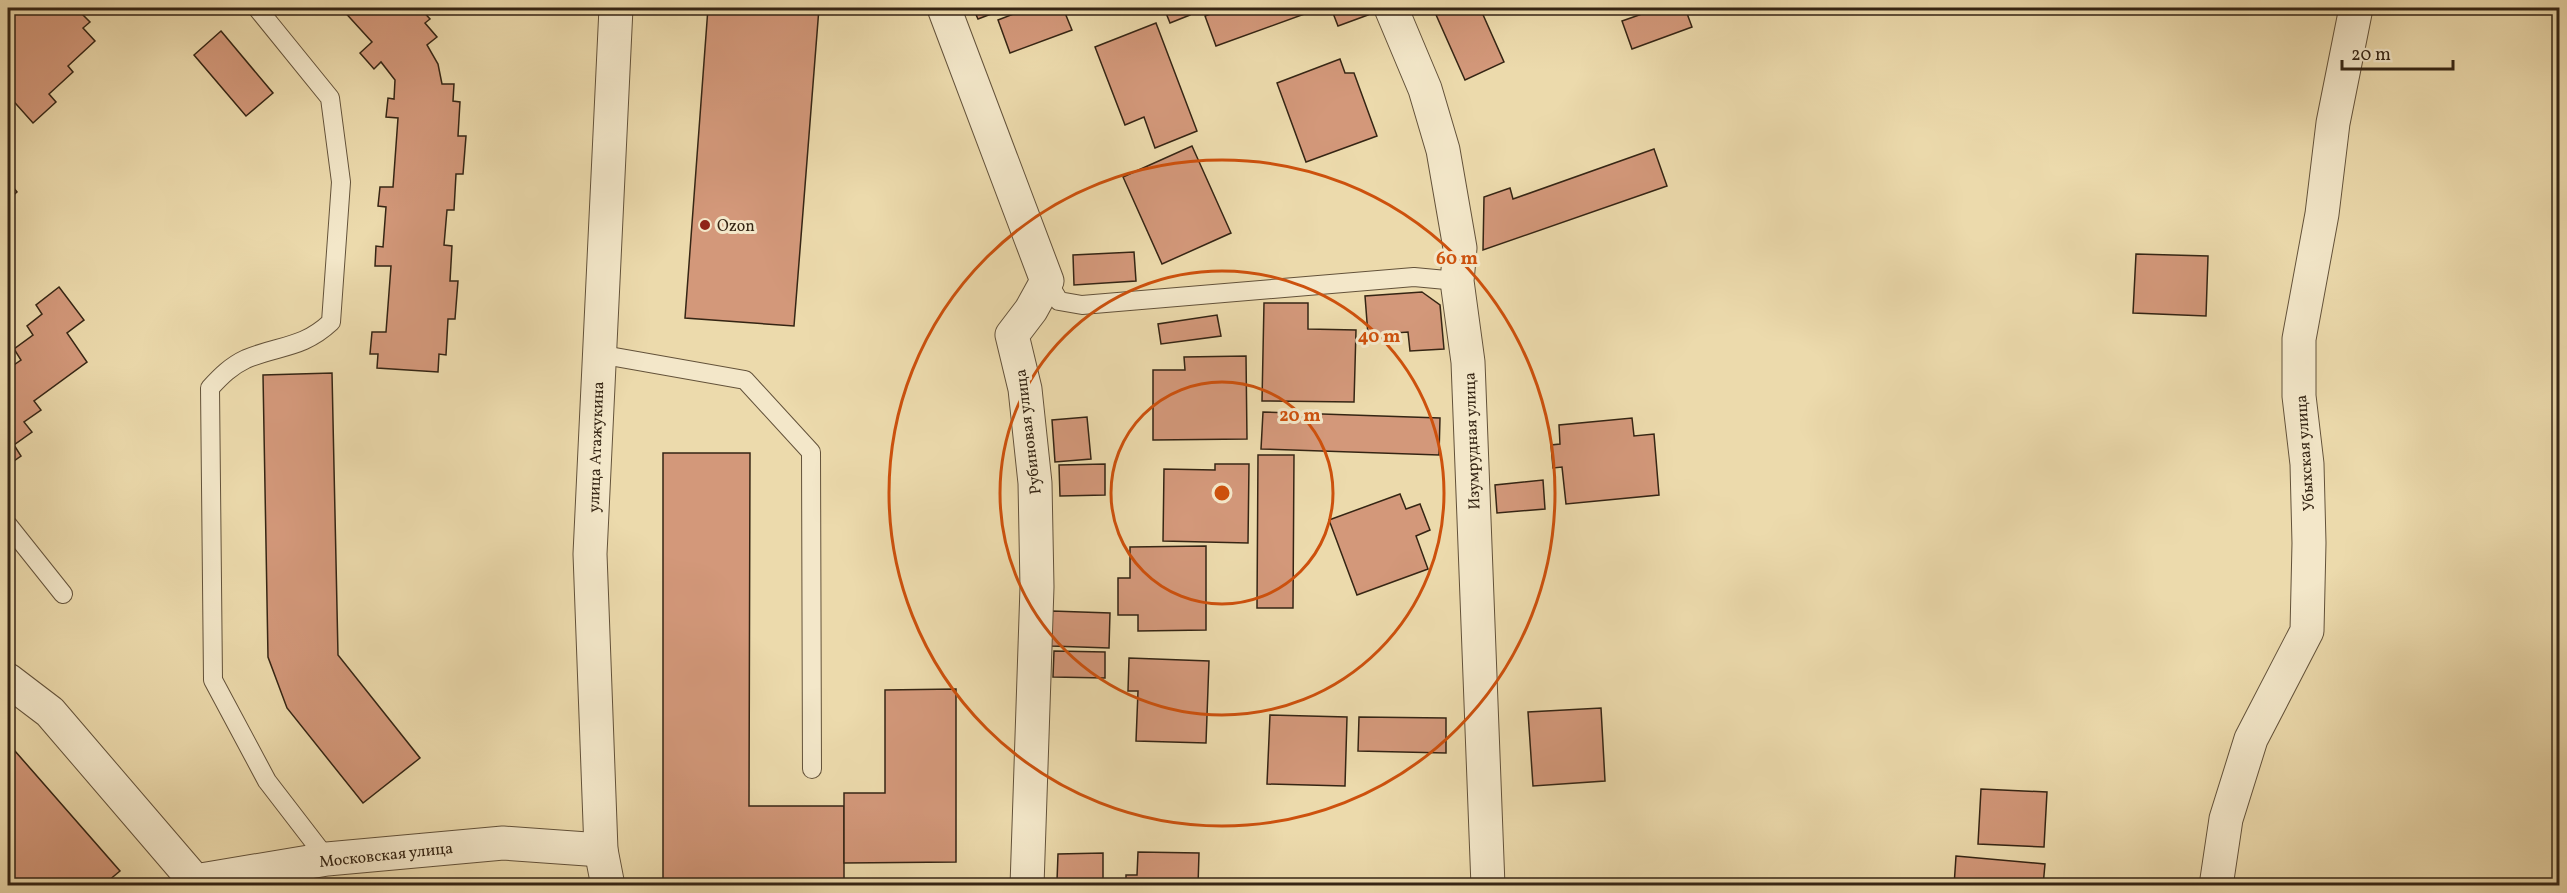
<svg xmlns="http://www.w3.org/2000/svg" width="2567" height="893" font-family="Vollkorn,serif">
	<rect width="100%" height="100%" fill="#ecdaac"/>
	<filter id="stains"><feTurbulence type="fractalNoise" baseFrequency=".00333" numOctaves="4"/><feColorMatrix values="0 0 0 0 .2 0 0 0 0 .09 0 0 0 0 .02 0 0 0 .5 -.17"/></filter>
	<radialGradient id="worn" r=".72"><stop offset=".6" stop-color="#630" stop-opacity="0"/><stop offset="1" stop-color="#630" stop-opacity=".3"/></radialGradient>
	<!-- building -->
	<g fill="#d3987a" stroke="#352514" stroke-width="1.5">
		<path d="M 12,8 L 76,8 L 90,22 L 83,28 L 95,41 L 68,66 L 73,72 L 49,94 L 56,102 L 33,123 L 8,95 L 8,12 Z"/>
		<path d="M 341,8 L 420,8 L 430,19 L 425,23 L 437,37 L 427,45 L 438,64 L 442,84 L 454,84 L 453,101 L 460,102 L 458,136 L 466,136 L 463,174 L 456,174 L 454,210 L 447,210 L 444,245 L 452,246 L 450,281 L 458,281 L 455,319 L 448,319 L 446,355 L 439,354 L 438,372 L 377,368 L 378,354 L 370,354 L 372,332 L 386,332 L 391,266 L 375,266 L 376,246 L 383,247 L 386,207 L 378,206 L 380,187 L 393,187 L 398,118 L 386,117 L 388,98 L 394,99 L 395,80 L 381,62 L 374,69 L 360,53 L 372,42 Z"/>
		<path d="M 708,8 L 819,8 L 794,326 L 685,318 Z"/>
		<path d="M 973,8 L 1007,8 L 978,19 Z"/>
		<path d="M 1029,8 L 1063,8 L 1072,30 L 1010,53 L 998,20 Z"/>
		<path d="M 1164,8 L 1187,8 L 1190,15 L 1170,23 Z"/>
		<path d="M 1227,8 L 1321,8 L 1216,46 L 1205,16 Z"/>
		<path d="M 1331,8 L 1366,8 L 1368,15 L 1338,26 Z"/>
		<path d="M 1433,8 L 1480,8 L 1504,62 L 1465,80 Z"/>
		<path d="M 1659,8 L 1685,8 L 1692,27 L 1632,49 L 1622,21 Z"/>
		<path d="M 1156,23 L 1197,131 L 1155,148 L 1144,117 L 1125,125 L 1095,47 Z"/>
		<path d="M 221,31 L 273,93 L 246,116 L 194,55 Z"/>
		<path d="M 1340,59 L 1345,73 L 1354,73 L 1377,136 L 1306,162 L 1277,83 Z"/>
		<path d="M 1192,146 L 1231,233 L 1162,264 L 1123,177 Z"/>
		<path d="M 1654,149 L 1667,186 L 1483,250 L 1484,197 L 1510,188 L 1513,199 Z"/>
		<path d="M 8,181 L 17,192 L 8,200 Z"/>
		<path d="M 1134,252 L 1136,281 L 1074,285 L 1073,255 Z"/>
		<path d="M 2136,254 L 2208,256 L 2206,316 L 2133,313 Z"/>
		<path d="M 59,287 L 84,320 L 67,333 L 87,362 L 34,401 L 41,410 L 24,422 L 32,432 L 14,445 L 21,456 L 8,465 L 8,381 L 11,379 L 8,369 L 21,360 L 14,349 L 33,335 L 27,326 L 42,314 L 36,305 Z"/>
		<path d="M 1422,292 L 1440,305 L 1444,349 L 1410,351 L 1408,332 L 1368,335 L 1365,296 Z"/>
		<path d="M 1264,303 L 1308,303 L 1308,329 L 1356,330 L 1354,402 L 1262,401 Z"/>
		<path d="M 1217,315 L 1221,336 L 1161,344 L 1158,324 Z"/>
		<path d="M 1246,356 L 1247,439 L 1153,440 L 1153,370 L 1185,370 L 1184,357 Z"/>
		<path d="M 332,373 L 338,655 L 420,758 L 363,803 L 287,708 L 268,657 L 263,375 Z"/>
		<path d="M 1263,412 L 1440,418 L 1439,455 L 1261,449 Z"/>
		<path d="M 1087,417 L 1091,459 L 1055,462 L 1052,420 Z"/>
		<path d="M 1632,418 L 1634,436 L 1654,434 L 1659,495 L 1566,504 L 1562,467 L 1553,468 L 1551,445 L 1560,444 L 1559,425 Z"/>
		<path d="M 663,453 L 750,453 L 749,806 L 844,806 L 844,886 L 663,886 Z"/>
		<path d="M 1258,455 L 1294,455 L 1293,608 L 1257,608 Z"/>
		<path d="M 1105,464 L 1105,495 L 1060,496 L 1059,465 Z"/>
		<path d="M 1215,464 L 1249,464 L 1248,543 L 1163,541 L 1164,469 L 1215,470 Z"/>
		<path d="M 1543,480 L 1545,509 L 1497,513 L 1495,485 Z"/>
		<path d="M 1400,494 L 1406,509 L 1420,504 L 1430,530 L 1416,536 L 1428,569 L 1357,595 L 1329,520 Z"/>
		<path d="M 1206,546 L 1206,630 L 1138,631 L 1138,615 L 1118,615 L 1118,578 L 1130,578 L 1130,547 Z"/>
		<path d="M 1052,611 L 1110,613 L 1109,648 L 1051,646 Z"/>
		<path d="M 1054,651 L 1105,652 L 1105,678 L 1053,677 Z"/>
		<path d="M 1129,658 L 1209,661 L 1206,743 L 1136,741 L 1138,691 L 1128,691 Z"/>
		<path d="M 956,689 L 956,862 L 844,863 L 844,793 L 885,793 L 885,690 Z"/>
		<path d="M 1601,708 L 1605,781 L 1533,786 L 1528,712 Z"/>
		<path d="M 1270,715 L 1347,717 L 1345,786 L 1267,784 Z"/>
		<path d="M 1359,717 L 1446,718 L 1446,753 L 1358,751 Z"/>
		<path d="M 8,743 L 120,871 L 102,886 L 8,886 Z"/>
		<path d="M 1981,789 L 2047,792 L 2044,847 L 1978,844 Z"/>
		<path d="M 1138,852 L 1199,853 L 1198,886 L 1126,886 L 1126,875 L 1137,875 Z"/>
		<path d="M 1103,853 L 1103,881 L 1057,881 L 1058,854 Z"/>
		<path d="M 1956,856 L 2045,864 L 2043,886 L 1954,886 Z"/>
	</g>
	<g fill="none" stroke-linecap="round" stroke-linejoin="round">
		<!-- lane casing -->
		<g stroke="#63523a" stroke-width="20">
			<g id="lane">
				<path d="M 257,8 L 330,98 L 341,182 L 331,322 C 302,349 279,345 246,359 C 231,366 221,376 210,388 L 213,680 L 267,781 L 327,859"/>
				<path d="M 1047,281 L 1059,301 L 1082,305 L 1414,277 L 1457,281"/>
				<path d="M 598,354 L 745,380 L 811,452 L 812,769"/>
				<path d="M 8,525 L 63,594"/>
			</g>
		</g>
		<!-- street casing -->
		<g stroke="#63523a" stroke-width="35">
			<g id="street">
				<path d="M 944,8 L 1047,281 L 1031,310 L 1012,335 L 1025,389 L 1035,483 L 1037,587 L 1027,886"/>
				<path d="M 1391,8 L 1425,89 L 1443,150 L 1460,248 L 1457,281 L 1468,362 L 1488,886"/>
				<path d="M 8,680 L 50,712 L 195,881 L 327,859 L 503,843 L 601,850"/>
				<path d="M 608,886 L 601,850 L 590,554 L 616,8"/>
				<path d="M 2216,886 L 2226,819 L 2251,739 L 2307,631 L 2309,543 L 2307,464 L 2299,396 L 2299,339 L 2322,214 L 2333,123 L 2356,8"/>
			</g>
		</g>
		<!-- lane -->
		<use href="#lane" stroke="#f3e7c9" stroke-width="18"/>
		<!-- street -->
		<use href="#street" stroke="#f3e7c9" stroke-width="33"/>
	</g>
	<!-- distance rings -->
	<g fill="none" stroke="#cd510d" stroke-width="3">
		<circle cx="1222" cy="493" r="111"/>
		<circle cx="1222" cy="493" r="222"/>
		<circle cx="1222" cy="493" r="333"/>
	</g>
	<!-- markers -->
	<circle fill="#8f2418" stroke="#f3e7c9" stroke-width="2" cx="705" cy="225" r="6"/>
	<g text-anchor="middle" stroke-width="6" stroke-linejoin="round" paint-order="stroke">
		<!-- poi labels -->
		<g font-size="16" fill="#352514" stroke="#f3e7c9" text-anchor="start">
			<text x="717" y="231">Ozon</text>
		</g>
		<!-- street labels -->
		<g font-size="16" fill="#352514" stroke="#f3e7c9">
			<text transform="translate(1027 432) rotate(-97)" y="6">Рубиновая улица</text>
			<text transform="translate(1471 441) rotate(-92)" y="6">Изумрудная улица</text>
			<text transform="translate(595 447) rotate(-88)" y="6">улица Атажукина</text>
			<text transform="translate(2304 453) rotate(-94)" y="6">Убыхская улица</text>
			<text transform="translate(386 854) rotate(-6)" y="6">Московская улица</text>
		</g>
	</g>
	<circle cx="1222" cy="493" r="9" fill="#cd510d" stroke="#f3e7c9" stroke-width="3"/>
	<g font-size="18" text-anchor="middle" font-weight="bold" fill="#cd510d" stroke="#f3e7c9" stroke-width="6" stroke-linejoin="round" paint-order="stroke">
		<text x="1457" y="264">60 m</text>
		<text x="1379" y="342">40 m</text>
		<text x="1300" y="421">20 m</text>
	</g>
	<!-- margin -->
	<rect width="2567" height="893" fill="none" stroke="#ecdaac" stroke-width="30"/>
	<rect x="9" y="9" width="2549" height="875" fill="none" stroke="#352514" stroke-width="3"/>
	<rect x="15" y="15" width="2537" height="863" fill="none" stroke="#352514" stroke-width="1.5"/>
	<!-- scale -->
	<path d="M2342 60v9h111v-9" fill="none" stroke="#352514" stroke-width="3"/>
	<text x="2351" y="60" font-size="18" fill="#352514" stroke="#f3e7c9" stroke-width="4.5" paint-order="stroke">20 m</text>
	<rect width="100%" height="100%" filter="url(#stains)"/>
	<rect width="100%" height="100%" fill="url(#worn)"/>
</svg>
